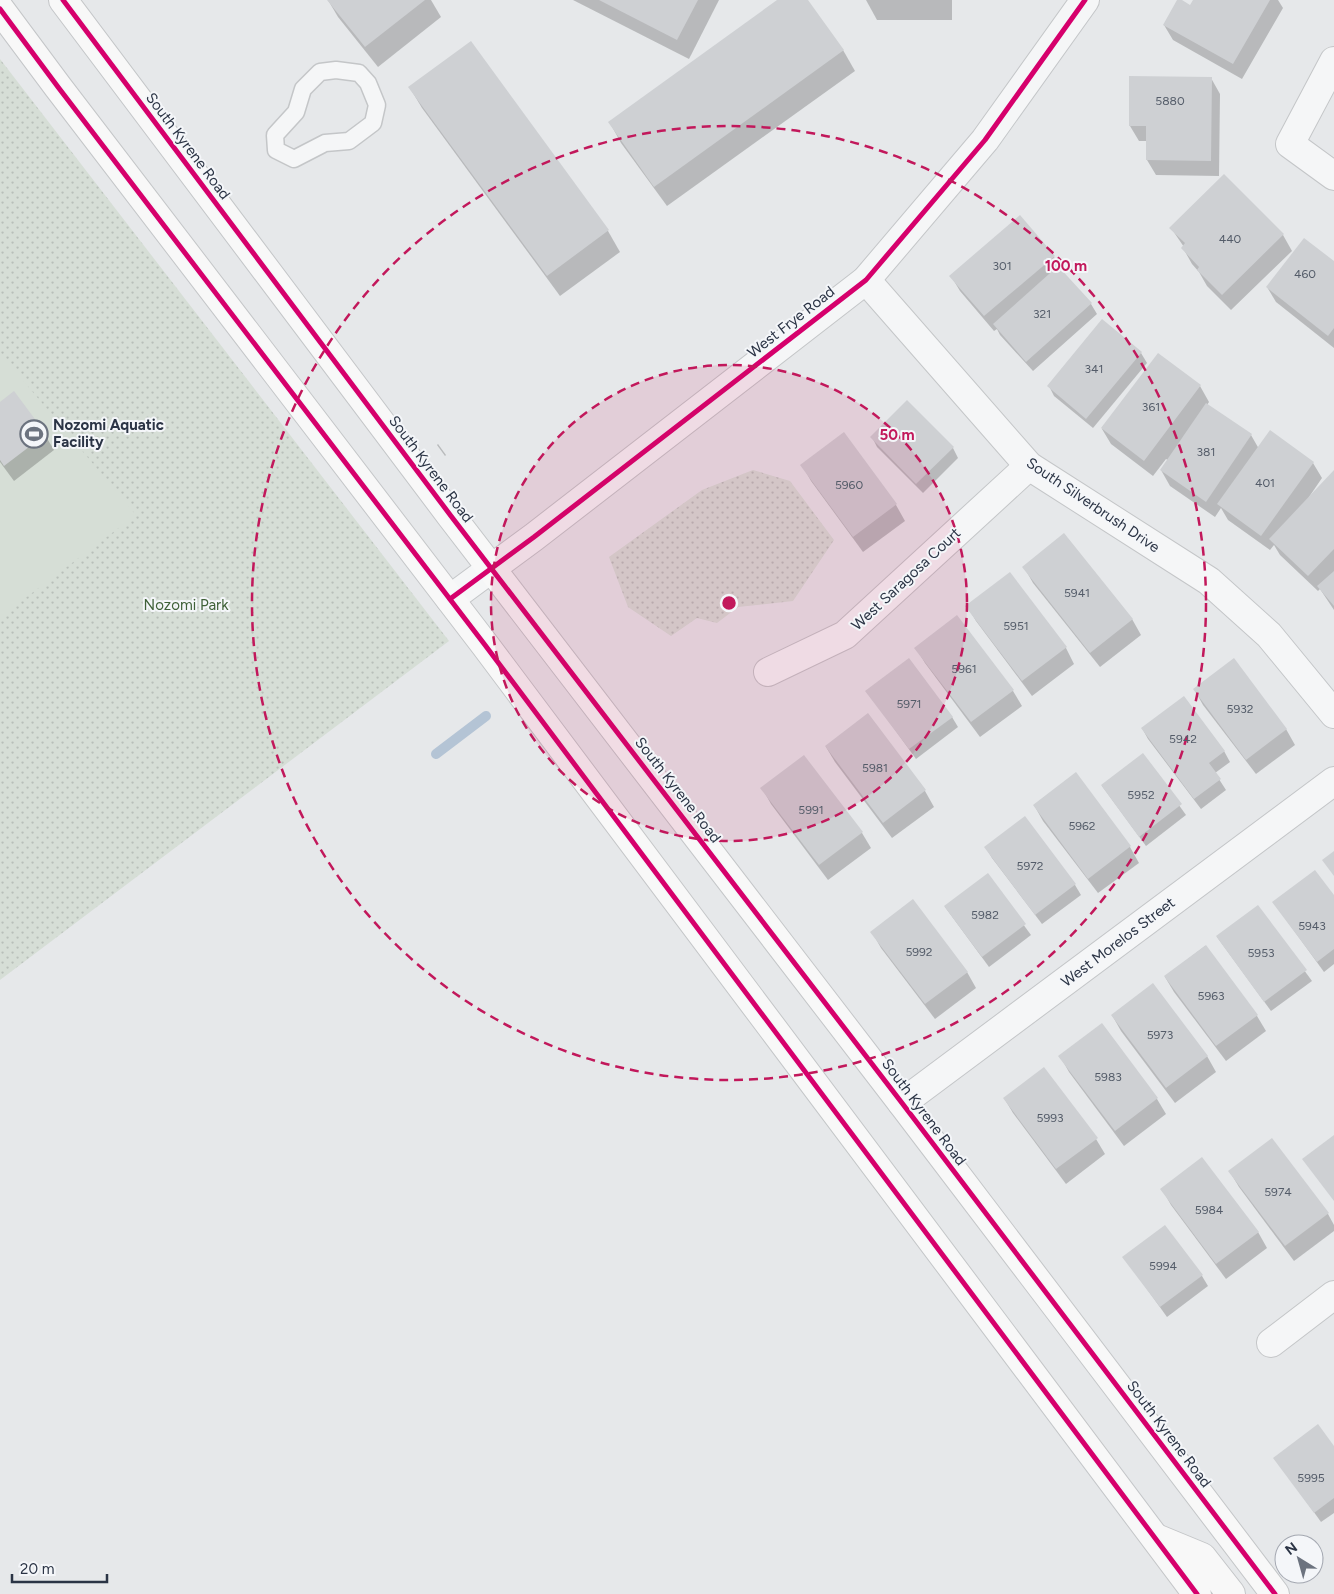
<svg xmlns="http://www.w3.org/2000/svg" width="1334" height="1594" font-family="Figtree,sans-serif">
	<defs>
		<pattern id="park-dots" width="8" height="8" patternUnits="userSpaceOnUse" patternTransform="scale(1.25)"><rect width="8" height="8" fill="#d6ded6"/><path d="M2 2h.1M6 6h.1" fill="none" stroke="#b8bfb9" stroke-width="1.8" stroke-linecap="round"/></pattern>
	</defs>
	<rect width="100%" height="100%" fill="#e6e8ea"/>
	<!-- park -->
	<g fill="url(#park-dots)">
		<path d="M 0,59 L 449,641 L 0,980 Z"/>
		<path d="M 753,470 L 790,481 L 834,540 L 793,601 L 738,607 L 717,623 L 697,618 L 671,636 L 628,607 L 609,557 L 702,490 Z"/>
	</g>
	<!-- pitch -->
	<path fill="#d6ded6" d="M 0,353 L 136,515 L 0,617 Z"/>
	<!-- shadow -->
	<g fill="#0003">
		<path d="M 328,0 L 431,0 L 441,17 L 378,67 L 338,17 Z"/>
		<path d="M 573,0 L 719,0 L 689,59 Z"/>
		<path d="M 779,0 L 807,0 L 843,50 L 855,71 L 667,206 L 621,143 L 610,123 Z"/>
		<path d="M 866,0 L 952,0 L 952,20 L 877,20 Z"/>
		<path d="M 1178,0 L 1191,6 L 1194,0 L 1278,0 L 1283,8 L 1242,79 L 1173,40 L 1164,25 Z"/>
		<path d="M 471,43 L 608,231 L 620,252 L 560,296 L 422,108 L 410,88 Z"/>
		<path d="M 1211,78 L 1220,94 L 1219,176 L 1156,175 L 1147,160 L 1147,141 L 1139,141 L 1130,126 Z"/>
		<path d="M 1171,228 L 1283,235 L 1292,251 L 1231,310 L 1207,286 L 1199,272 L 1192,264 L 1183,248 L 1184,247 Z"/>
		<path d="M 1054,257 L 1062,272 L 1091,304 L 1097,314 L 1033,371 L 1000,335 L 997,329 L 994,331 L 960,291 L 951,276 Z"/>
		<path d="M 1334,262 L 1334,348 L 1276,302 L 1267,287 Z"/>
		<path d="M 1141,353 L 1147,363 L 1093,428 L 1054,396 L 1049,386 Z"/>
		<path d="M 1200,386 L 1209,402 L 1207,405 L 1251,435 L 1259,449 L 1313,463 L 1322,478 L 1309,497 L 1310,498 L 1334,472 L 1334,610 L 1320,589 L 1318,591 L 1280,555 L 1274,545 L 1270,550 L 1228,520 L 1221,508 L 1215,517 L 1170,486 L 1161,470 L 1168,460 L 1166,459 L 1153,476 L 1111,444 L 1102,429 Z"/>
		<path d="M 13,393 L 45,435 L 54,450 L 14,481 L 0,462 L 0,403 Z"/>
		<path d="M 844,434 L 896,505 L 905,521 L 863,552 L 811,481 L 802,465 Z"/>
		<path d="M 872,437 L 953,448 L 958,458 L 923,493 L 877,447 Z"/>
		<path d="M 438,444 L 446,455 L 445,456 L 437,445 Z"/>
		<path d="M 1024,567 L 1132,619 L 1141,635 L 1100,667 L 1033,583 Z"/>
		<path d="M 1009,574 L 1066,648 L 1074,664 L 1032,696 L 976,621 L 967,606 Z"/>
		<path d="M 916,648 L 1013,691 L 1022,706 L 980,737 L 925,663 Z"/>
		<path d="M 1194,689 L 1286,729 L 1295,745 L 1256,774 L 1203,705 Z"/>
		<path d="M 867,691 L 952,717 L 958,727 L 916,759 Z"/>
		<path d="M 868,715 L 925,791 L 934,807 L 892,838 L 835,762 L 826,747 Z"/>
		<path d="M 1142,728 L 1224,751 L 1230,762 L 1215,773 L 1226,790 L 1201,809 L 1148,739 Z"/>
		<path d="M 1143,755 L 1186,815 L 1146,846 L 1102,786 Z"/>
		<path d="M 1075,774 L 1130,847 L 1139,863 L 1098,893 L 1043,821 L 1034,805 Z"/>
		<path d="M 762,788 L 862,833 L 871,848 L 828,880 L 771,804 Z"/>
		<path d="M 986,848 L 1075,885 L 1081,895 L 1042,924 L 992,858 Z"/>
		<path d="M 987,875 L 1031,935 L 989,967 L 945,907 Z"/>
		<path d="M 1334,897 L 1334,964 L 1324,972 L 1274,903 Z"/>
		<path d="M 1258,907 L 1312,981 L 1271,1011 L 1217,937 Z"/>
		<path d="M 872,932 L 967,972 L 976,988 L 935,1019 L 881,948 Z"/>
		<path d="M 1205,946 L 1257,1016 L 1266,1031 L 1226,1061 L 1174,992 L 1165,977 Z"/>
		<path d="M 1112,1015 L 1207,1056 L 1216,1072 L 1175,1103 L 1121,1031 Z"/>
		<path d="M 1101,1025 L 1157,1099 L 1166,1114 L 1124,1146 L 1069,1072 L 1060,1056 Z"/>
		<path d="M 1004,1098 L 1096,1139 L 1105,1154 L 1066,1184 L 1013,1113 Z"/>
		<path d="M 1230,1172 L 1328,1214 L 1334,1225 L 1334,1231 L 1294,1261 L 1239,1187 Z"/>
		<path d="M 1162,1189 L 1258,1232 L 1267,1248 L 1226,1279 L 1171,1205 Z"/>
		<path d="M 1124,1257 L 1202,1276 L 1208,1286 L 1167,1317 Z"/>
		<path d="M 1334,1448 L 1334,1513 L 1321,1522 L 1275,1458 Z"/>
	</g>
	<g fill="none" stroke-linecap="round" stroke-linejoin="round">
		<!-- stream -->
		<path stroke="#b4c4d5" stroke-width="10" d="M 436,754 L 486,716"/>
	</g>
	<!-- building -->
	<g fill="#ced0d3">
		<path d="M 327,0 L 425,0 L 365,47 Z"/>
		<path d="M 599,0 L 698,0 L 677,40 Z"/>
		<path d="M 777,0 L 808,0 L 844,50 L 654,187 L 608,122 Z"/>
		<path d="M 1177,0 L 1182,0 L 1190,5 L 1193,0 L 1270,0 L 1233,64 L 1163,25 Z"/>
		<path d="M 471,41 L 609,230 L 547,276 L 408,87 Z"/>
		<path d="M 1129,76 L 1212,77 L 1211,161 L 1146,160 L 1146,126 L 1129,126 Z"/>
		<path d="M 1224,174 L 1284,234 L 1222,295 L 1197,270 L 1199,267 L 1181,248 L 1185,243 L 1169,228 Z"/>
		<path d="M 1020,215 L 1055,256 L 984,316 L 949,276 Z"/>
		<path d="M 1304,238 L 1334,261 L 1334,328 L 1328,336 L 1266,287 Z"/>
		<path d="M 1058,266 L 1092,303 L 1026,362 L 993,324 Z"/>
		<path d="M 1102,319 L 1142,352 L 1086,419 L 1047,386 Z"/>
		<path d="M 1158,353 L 1201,385 L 1144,461 L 1101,428 Z"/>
		<path d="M 14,391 L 46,434 L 4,466 L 0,460 L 0,402 Z"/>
		<path d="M 907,400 L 954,447 L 916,484 L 870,437 Z"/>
		<path d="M 1206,403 L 1252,434 L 1206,502 L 1160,470 Z"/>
		<path d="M 1270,430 L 1314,462 L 1261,536 L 1217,504 Z"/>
		<path d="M 844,432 L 897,504 L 853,537 L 800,465 Z"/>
		<path d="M 1334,470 L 1334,549 L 1308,576 L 1269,539 Z"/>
		<path d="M 1064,533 L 1133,619 L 1090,653 L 1022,567 Z"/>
		<path d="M 1334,571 L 1334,606 L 1317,586 Z"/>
		<path d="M 1010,572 L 1067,647 L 1022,681 L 965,606 Z"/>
		<path d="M 957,615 L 1014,690 L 971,722 L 914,648 Z"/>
		<path d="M 909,658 L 953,717 L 909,749 L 865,691 Z"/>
		<path d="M 1234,658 L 1287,729 L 1246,760 L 1193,689 Z"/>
		<path d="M 1184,696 L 1225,751 L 1209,763 L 1221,779 L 1194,799 L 1141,728 Z"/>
		<path d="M 868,713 L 926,790 L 883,823 L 825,746 Z"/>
		<path d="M 1143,753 L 1182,804 L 1139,837 L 1101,785 Z"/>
		<path d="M 804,755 L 863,832 L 819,865 L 760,788 Z"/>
		<path d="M 1076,772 L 1131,846 L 1088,879 L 1033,805 Z"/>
		<path d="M 1025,816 L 1076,884 L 1035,915 L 984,847 Z"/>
		<path d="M 1334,851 L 1334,876 L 1322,860 Z"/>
		<path d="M 1315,870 L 1334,895 L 1334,949 L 1317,962 L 1272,902 Z"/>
		<path d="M 988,873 L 1026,924 L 982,957 L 944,906 Z"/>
		<path d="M 913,899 L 968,972 L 925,1004 L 870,932 Z"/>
		<path d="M 1258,905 L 1307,970 L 1264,1002 L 1216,936 Z"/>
		<path d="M 1206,945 L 1258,1015 L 1216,1046 L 1164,976 Z"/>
		<path d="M 1153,983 L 1208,1056 L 1166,1088 L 1111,1015 Z"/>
		<path d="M 1102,1023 L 1158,1098 L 1115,1131 L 1058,1056 Z"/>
		<path d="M 1044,1067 L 1098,1138 L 1056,1169 L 1003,1098 Z"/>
		<path d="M 1334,1135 L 1334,1201 L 1302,1159 Z"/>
		<path d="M 1272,1138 L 1329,1213 L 1285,1246 L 1228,1171 Z"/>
		<path d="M 1202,1157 L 1259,1232 L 1216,1264 L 1160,1189 Z"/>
		<path d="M 1165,1225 L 1203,1275 L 1160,1307 L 1122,1257 Z"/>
		<path d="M 1318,1424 L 1334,1446 L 1334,1498 L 1314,1513 L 1273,1458 Z"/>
	</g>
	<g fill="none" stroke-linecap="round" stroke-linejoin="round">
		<!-- service casing -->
		<g stroke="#c4c6c8" stroke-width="19">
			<path id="service" d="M 336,70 L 359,73 L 368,83 L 377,105 L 373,123 L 349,141 L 325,143 L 294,159 L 276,150 L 275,135 L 296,112 L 303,89 L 320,72 Z"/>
		</g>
		<!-- minor casing -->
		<g stroke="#c4c6c8" stroke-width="30">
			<g id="minor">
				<path d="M 1334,61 L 1290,144 L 1334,176"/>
				<path d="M 866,280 L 1029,466 L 1209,581 L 1269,635 L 1334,714"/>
				<path d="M 768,672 L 845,635 L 1029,466"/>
				<path d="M 902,1103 L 1334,781"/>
				<path d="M 1271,1343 L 1334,1295"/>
			</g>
		</g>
		<!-- tertiary casing -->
		<g stroke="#c4c6c8" stroke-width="30">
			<path id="tertiary" d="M 450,599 L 534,537 L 866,280 L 985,140 L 1085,0"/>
		</g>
		<!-- secondary casing -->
		<g stroke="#c4c6c8" stroke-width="30">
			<g id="secondary">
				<path d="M 63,0 L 451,516 L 902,1103 L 1275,1594"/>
				<path d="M 0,9 L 58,87 L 485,645 L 1197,1594"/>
				<path d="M 1156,1538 L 1202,1557 L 1231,1594"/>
			</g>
		</g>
		<!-- service -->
		<use href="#service" stroke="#f5f6f7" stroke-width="16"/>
		<!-- minor -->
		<use href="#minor" stroke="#f5f6f7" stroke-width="28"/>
		<!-- tertiary -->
		<use href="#tertiary" stroke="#f5f6f7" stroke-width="28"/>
		<!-- secondary -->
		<use href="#secondary" stroke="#f8f8f8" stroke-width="28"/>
		<!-- cycleway casing -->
		<g stroke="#f4f6f9" stroke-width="8">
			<g id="cycleway">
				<path d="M 63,0 L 451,516 L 902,1103 L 1275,1594"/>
				<path d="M 0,9 L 58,87 L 485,645 L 1197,1594"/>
				<path d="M 450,599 L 534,537 L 866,280 L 985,140 L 1085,0"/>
			</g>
		</g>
		<!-- cycleway -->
		<use href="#cycleway" stroke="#d6006c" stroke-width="5"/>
	</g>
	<!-- distance rings -->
	<circle cx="729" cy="603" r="238" fill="#c2185b" fill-opacity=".12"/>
	<g fill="none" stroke="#c2185b" stroke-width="2.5" stroke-dasharray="9 6">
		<circle cx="729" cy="603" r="238"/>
		<circle cx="729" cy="603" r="477"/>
	</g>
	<!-- icons -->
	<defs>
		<g id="stadium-ring" transform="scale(1.4375)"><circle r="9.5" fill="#f4f6f9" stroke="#6c737f" stroke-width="1.5"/><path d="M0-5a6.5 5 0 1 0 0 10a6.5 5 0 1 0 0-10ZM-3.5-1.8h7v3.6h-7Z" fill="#6c737f"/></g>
	</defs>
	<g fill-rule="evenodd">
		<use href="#stadium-ring" x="34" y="434"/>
	</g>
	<g text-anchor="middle" stroke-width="4" stroke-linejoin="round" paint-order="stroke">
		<!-- number labels -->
		<g font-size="12" fill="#545c69">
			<text x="1170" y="105">5880</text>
			<text x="1230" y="243">440</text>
			<text x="1002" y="270">301</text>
			<text x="1305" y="278">460</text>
			<text x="1042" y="318">321</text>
			<text x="1094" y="373">341</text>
			<text x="1151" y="411">361</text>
			<text x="1206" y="456">381</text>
			<text x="1265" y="487">401</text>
			<text x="849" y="489">5960</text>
			<text x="1077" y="597">5941</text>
			<text x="1016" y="630">5951</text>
			<text x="964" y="673">5961</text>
			<text x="909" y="708">5971</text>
			<text x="1240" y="713">5932</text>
			<text x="1183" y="743">5942</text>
			<text x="875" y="772">5981</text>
			<text x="1141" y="799">5952</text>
			<text x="811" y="814">5991</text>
			<text x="1082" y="830">5962</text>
			<text x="1030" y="870">5972</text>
			<text x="985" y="919">5982</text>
			<text x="1312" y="930">5943</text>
			<text x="919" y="956">5992</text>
			<text x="1261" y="957">5953</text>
			<text x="1211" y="1000">5963</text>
			<text x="1160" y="1039">5973</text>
			<text x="1108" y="1081">5983</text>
			<text x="1050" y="1122">5993</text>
			<text x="1278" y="1196">5974</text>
			<text x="1209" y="1214">5984</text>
			<text x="1163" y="1270">5994</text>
			<text x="1311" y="1482">5995</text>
		</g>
		<!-- street labels -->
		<g font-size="15" fill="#2b3445" stroke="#f4f6f9">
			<text transform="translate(188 146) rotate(53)" y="5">South Kyrene Road</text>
			<text transform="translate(791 322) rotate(-38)" y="5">West Frye Road</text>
			<text transform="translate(431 469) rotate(53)" y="5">South Kyrene Road</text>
			<text transform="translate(1093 505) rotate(34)" y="5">South Silverbrush Drive</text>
			<text transform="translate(906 579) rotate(-43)" y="5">West Saragosa Court</text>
			<text transform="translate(678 790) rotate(52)" y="5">South Kyrene Road</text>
			<text transform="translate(1118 942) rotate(-37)" y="5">West Morelos Street</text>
			<text transform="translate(924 1112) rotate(53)" y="5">South Kyrene Road</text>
			<text transform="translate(1169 1434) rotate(53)" y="5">South Kyrene Road</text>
		</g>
		<!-- poi labels -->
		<g font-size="15" font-weight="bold" fill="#2b3445" stroke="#f4f6f9" text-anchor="start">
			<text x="53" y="430">Nozomi Aquatic<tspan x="53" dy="17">Facility</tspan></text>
		</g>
		<!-- park labels -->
		<g font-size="15" fill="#3f6138" stroke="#f4f6f9">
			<text x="186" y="610">Nozomi Park</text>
		</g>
	</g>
	<circle cx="729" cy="603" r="8" fill="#c2185b" stroke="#f4f6f9" stroke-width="2.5"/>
	<g font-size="15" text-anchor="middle" font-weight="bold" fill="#c2185b" stroke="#f4f6f9" stroke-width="4" stroke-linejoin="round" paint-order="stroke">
		<text x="1066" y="271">100 m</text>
		<text x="897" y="440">50 m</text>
	</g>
	<!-- north arrow -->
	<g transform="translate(1299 1559) rotate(323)"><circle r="24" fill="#f4f6f9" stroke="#a4a8b1"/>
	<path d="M0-4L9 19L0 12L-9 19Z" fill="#6c737f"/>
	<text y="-8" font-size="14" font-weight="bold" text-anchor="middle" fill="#2b3445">N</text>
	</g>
	<!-- scale -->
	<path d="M12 1574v8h95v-8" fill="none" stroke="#2b3445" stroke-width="2.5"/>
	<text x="20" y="1574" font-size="15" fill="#2b3445" stroke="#f4f6f9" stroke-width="4" paint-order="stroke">20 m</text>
</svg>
